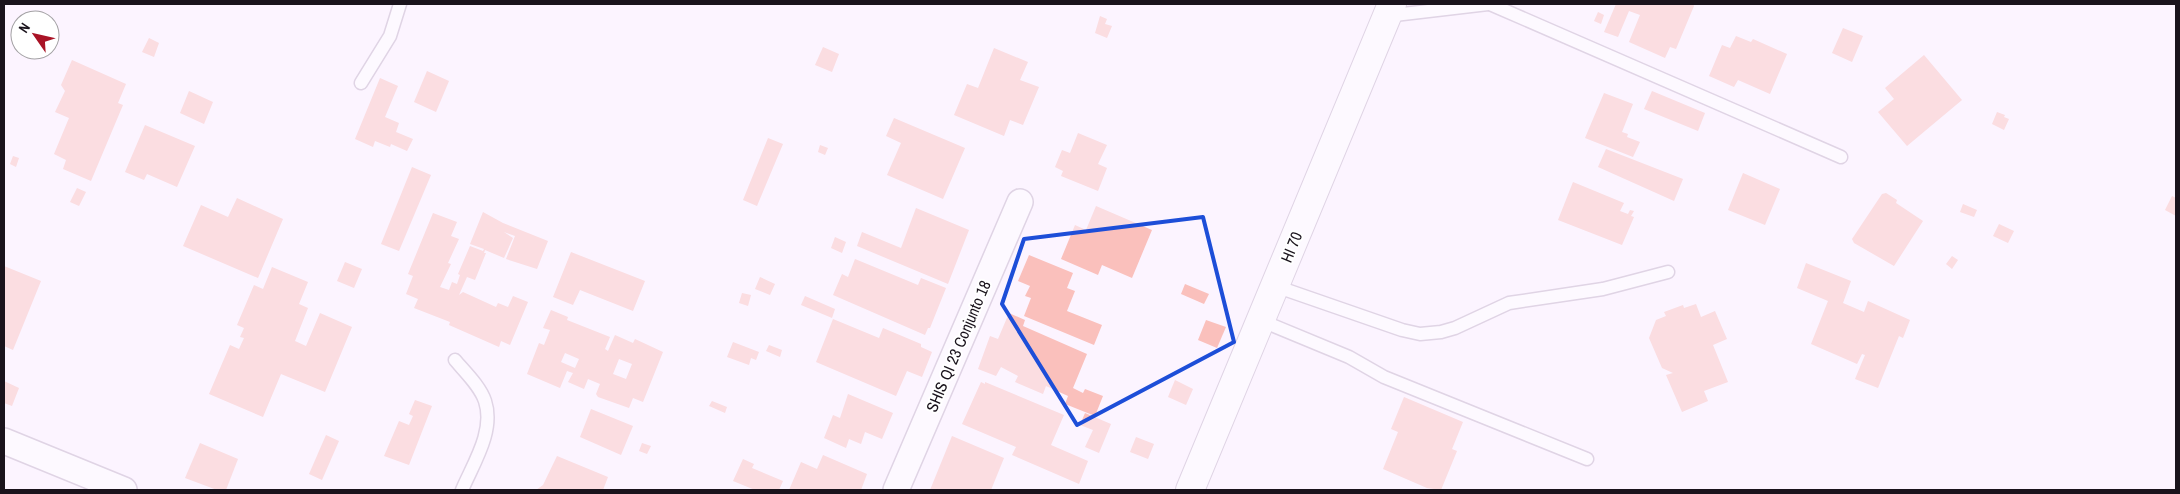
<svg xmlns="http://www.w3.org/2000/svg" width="2180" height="494" font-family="'Archivo Narrow',sans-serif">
	<rect width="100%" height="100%" fill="#fcf4ff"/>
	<!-- building -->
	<g fill="#fac0bc" fill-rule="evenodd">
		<path d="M 1616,4 L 1693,4 L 1694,6 L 1676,49 L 1670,47 L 1665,58 L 1629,42 L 1640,15 L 1629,11 L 1618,37 L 1604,32 Z"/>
		<path d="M 1598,12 L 1604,15 L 1601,24 L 1594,21 Z"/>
		<path d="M 1100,16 L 1107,19 L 1105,24 L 1112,26 L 1107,38 L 1095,33 Z"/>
		<path d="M 1843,28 L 1863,36 L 1852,62 L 1832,53 Z"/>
		<path d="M 1736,36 L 1751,42 L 1753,39 L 1787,54 L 1770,94 L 1738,80 L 1734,87 L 1709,76 L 1722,45 L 1730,48 Z"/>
		<path d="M 149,38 L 159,43 L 154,57 L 142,52 Z"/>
		<path d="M 823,47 L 839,54 L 832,72 L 815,65 Z"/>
		<path d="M 994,48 L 1028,62 L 1020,80 L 1039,87 L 1023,125 L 1010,120 L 1004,136 L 954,115 L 967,84 L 978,88 Z"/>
		<path d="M 1924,55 L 1962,100 L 1907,146 L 1878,112 L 1894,99 L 1885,88 Z"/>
		<path d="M 72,60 L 126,84 L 118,103 L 123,105 L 91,181 L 63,169 L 66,160 L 54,154 L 69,118 L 55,112 L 65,91 L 61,85 Z"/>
		<path d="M 427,71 L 449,81 L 436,112 L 414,102 Z"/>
		<path d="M 380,78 L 398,86 L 385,117 L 399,123 L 396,132 L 413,139 L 407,151 L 391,144 L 390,147 L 375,141 L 373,147 L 355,139 Z"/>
		<path d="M 189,91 L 213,102 L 204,124 L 180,113 Z"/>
		<path d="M 1652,91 L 1705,113 L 1698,131 L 1644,109 Z"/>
		<path d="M 1604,93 L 1633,104 L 1622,132 L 1628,134 L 1627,137 L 1640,142 L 1633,157 L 1585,138 Z"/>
		<path d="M 1997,112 L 2005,115 L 2004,117 L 2009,119 L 2004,130 L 1992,124 Z"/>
		<path d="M 894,118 L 965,148 L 943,199 L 887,175 L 901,143 L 886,136 Z"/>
		<path d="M 145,125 L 195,146 L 177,187 L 147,174 L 144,180 L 125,172 Z"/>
		<path d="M 1078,133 L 1107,145 L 1098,164 L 1107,168 L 1098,191 L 1061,176 L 1063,171 L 1055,167 L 1062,150 L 1070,153 Z"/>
		<path d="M 768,138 L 783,144 L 757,206 L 743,200 Z"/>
		<path d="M 820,145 L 828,148 L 825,155 L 818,152 Z"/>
		<path d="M 1606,149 L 1683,179 L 1674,201 L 1598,167 Z"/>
		<path d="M 13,156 L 19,158 L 16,167 L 10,164 Z"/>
		<path d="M 412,167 L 431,175 L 399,251 L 381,244 Z"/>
		<path d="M 1743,173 L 1780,189 L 1765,225 L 1728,210 Z"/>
		<path d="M 1573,182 L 1624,203 L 1620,211 L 1628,214 L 1630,210 L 1634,211 L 1631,216 L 1634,217 L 1622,245 L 1558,220 Z"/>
		<path d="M 77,188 L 86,192 L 79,206 L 70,202 Z"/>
		<path d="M 1886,193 L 1897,200 L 1896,203 L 1923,221 L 1894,266 L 1854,243 L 1852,239 L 1882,194 Z"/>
		<path d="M 2172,196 L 2176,198 L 2176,216 L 2165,210 Z"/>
		<path d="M 237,198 L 283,219 L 258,278 L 183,246 L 201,205 L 228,217 Z"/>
		<path d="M 1963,204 L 1977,210 L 1974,217 L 1960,212 Z"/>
		<path d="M 1096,206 L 1152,230 L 1132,278 L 1102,265 L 1098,275 L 1061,259 L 1075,225 L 1086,230 Z"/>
		<path d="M 916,208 L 969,230 L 948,284 L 857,246 L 862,232 L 901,248 Z"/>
		<path d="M 483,212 L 503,223 L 548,241 L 537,269 L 506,259 L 515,236 L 504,232 L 513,238 L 504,258 L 485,250 L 484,253 L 486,253 L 475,280 L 467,277 L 459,295 L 463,292 L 496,307 L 498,303 L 508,307 L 513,296 L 528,302 L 510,345 L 501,341 L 499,347 L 449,325 L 450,322 L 414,308 L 418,299 L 406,294 L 413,276 L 408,274 L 433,213 L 457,222 L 451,236 L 459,239 L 448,263 L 451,264 L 440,287 L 449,290 L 452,282 L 457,284 L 460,275 L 458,274 L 470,246 L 483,251 L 484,249 L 470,244 Z"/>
		<path d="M 1999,224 L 2014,231 L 2008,243 L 1993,236 Z"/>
		<path d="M 835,237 L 846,242 L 842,253 L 831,248 Z"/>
		<path d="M 571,252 L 645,281 L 633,311 L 580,290 L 573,305 L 553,297 Z"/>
		<path d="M 1029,255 L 1073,273 L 1067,288 L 1075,291 L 1067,311 L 1102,325 L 1094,345 L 1024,316 L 1031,298 L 1025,296 L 1030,286 L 1018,281 Z"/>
		<path d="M 1952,256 L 1958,260 L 1952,269 L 1946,264 Z"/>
		<path d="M 855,259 L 918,285 L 921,278 L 946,288 L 930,328 L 928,328 L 925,335 L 833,295 L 842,274 L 848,277 Z"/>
		<path d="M 345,262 L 362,269 L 354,288 L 337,281 Z"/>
		<path d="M 1806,263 L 1851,281 L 1843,303 L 1864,312 L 1868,301 L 1910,320 L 1903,338 L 1899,336 L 1878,388 L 1855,379 L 1865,355 L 1862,354 L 1857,364 L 1811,344 L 1828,301 L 1797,288 Z"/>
		<path d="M 4,266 L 41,281 L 13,350 L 4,346 Z"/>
		<path d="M 272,267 L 308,282 L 299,304 L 308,308 L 295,341 L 306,346 L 320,313 L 352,327 L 325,392 L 281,374 L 263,417 L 209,394 L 230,345 L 239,349 L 244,338 L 240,337 L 244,328 L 237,325 L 254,285 L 263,289 Z"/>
		<path d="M 760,277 L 775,284 L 770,295 L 755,289 Z"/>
		<path d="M 1185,284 L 1209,294 L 1204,304 L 1181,294 Z"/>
		<path d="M 742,293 L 751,295 L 748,306 L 739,303 Z"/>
		<path d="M 805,296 L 835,309 L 832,318 L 801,305 Z"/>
		<path d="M 1696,304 L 1701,317 L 1715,311 L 1727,339 L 1713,345 L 1728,382 L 1704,391 L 1708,401 L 1682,412 L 1666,375 L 1673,373 L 1662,368 L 1649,338 L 1656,320 L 1666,316 L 1664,312 L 1683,305 L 1684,308 Z"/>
		<path d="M 551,310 L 568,317 L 567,320 L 610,337 L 605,349 L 608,351 L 615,335 L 633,343 L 635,339 L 663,352 L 643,402 L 633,398 L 629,408 L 598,397 L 596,394 L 600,384 L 588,379 L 584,389 L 568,382 L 573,373 L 567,371 L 560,388 L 527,374 L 539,343 L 544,345 L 550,330 L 543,328 ZM 565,353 L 579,359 L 575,368 L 561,362 ZM 619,359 L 632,364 L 626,379 L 613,374 Z"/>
		<path d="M 1009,313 L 1025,320 L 1023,326 L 1087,354 L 1073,388 L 1083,393 L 1085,389 L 1103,396 L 1095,416 L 1065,404 L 1068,396 L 1046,386 L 1043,394 L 1015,382 L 1018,376 L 1001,367 L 996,376 L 978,369 L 990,336 L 998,339 Z"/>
		<path d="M 833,319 L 879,338 L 883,328 L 921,344 L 921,347 L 932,352 L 922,377 L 907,371 L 896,396 L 816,362 Z"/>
		<path d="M 1206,320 L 1226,327 L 1217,348 L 1198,340 Z"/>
		<path d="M 733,342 L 759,352 L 756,360 L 751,358 L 749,365 L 727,357 Z"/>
		<path d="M 769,345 L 782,350 L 780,357 L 766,351 Z"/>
		<path d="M 1175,380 L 1193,389 L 1186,405 L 1168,397 Z"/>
		<path d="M 4,381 L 19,388 L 12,406 L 4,403 Z"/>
		<path d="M 981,382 L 985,384 L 985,382 L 1064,415 L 1051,445 L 1088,461 L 1079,484 L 1012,455 L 1016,447 L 962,424 Z"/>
		<path d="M 848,394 L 893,413 L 882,439 L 865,432 L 861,444 L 849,439 L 846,448 L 824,438 L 833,415 L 840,418 Z"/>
		<path d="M 1404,397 L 1463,422 L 1452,449 L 1457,451 L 1441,490 L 1427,488 L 1383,469 L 1398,432 L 1391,429 Z"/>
		<path d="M 415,400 L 432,406 L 409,465 L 384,456 L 399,421 L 409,425 L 413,416 L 409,414 Z"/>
		<path d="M 712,401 L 727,407 L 725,413 L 709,406 Z"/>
		<path d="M 591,409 L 633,426 L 621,455 L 580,437 Z"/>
		<path d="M 1085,413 L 1111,424 L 1099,453 L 1085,447 L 1093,430 L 1080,425 Z"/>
		<path d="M 326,435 L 339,441 L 322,480 L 309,474 Z"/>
		<path d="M 952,436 L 1004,458 L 991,490 L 930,490 Z"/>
		<path d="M 1136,437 L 1154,444 L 1148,459 L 1130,452 Z"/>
		<path d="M 200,443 L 238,459 L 226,490 L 217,490 L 185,478 Z"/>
		<path d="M 642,443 L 651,446 L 647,454 L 639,451 Z"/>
		<path d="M 823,455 L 867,474 L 861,490 L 789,490 L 801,462 L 817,469 Z"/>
		<path d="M 557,456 L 608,477 L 603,490 L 536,490 L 543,485 Z"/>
		<path d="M 743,459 L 754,464 L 752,468 L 783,481 L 779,490 L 755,490 L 733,481 Z"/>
	</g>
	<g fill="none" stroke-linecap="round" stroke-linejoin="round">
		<!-- service casing -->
		<g stroke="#beadc5" stroke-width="15">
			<g id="service">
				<path d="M 1490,4 L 1841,157"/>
				<path d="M 1386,16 L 1488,4"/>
				<path d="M 361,83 L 390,36 L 400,4"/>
				<path d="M 1275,286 L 1402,330 L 1420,334 L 1441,332 L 1455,328 L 1509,303 L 1603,289 L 1668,272"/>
				<path d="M 1262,321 L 1349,357 L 1384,377 L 1587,459"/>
				<path d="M 455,360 C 465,372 480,386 485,401 C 495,431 473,464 462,490"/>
			</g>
		</g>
		<!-- minor casing -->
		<g stroke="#beadc5" stroke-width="28">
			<g id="minor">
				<path d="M 4,441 L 124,490"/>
				<path d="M 896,490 L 1020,202"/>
			</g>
		</g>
		<!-- tertiary casing -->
		<g stroke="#beadc5" stroke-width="30">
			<path id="tertiary" d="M 1190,490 L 1392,4"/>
		</g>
		<!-- service -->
		<use href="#service" stroke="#fff" stroke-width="12"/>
		<!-- minor -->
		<use href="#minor" stroke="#fff" stroke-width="25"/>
		<!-- tertiary -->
		<use href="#tertiary" stroke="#fff" stroke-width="28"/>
	</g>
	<!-- marked area -->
	<path d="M0 0H2180V494H0ZM 1203,217 L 1234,342 L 1077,425 L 1002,304 L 1024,239 Z" fill="#fcf4ff" fill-opacity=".55" fill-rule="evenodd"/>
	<path fill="none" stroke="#1d4ed8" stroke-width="4" stroke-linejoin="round" d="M 1203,217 L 1234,342 L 1077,425 L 1002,304 L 1024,239 Z"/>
	<g text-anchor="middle" stroke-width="4" stroke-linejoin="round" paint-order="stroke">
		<!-- street labels -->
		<g font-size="16" fill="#1a131c" stroke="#fff">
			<text transform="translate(1291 247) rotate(-68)" y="6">HI 70</text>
			<text transform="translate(958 346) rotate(-67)" y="6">SHIS QI 23 Conjunto 18</text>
		</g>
	</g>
	<!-- border -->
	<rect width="2180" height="494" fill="none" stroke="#1a131c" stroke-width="10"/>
	<!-- north arrow -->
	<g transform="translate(35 35) rotate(304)"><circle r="24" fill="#ffffff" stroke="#a3a1a4"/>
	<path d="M0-4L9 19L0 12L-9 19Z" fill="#a91326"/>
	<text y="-8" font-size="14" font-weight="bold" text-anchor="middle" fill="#1a131c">N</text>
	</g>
</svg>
